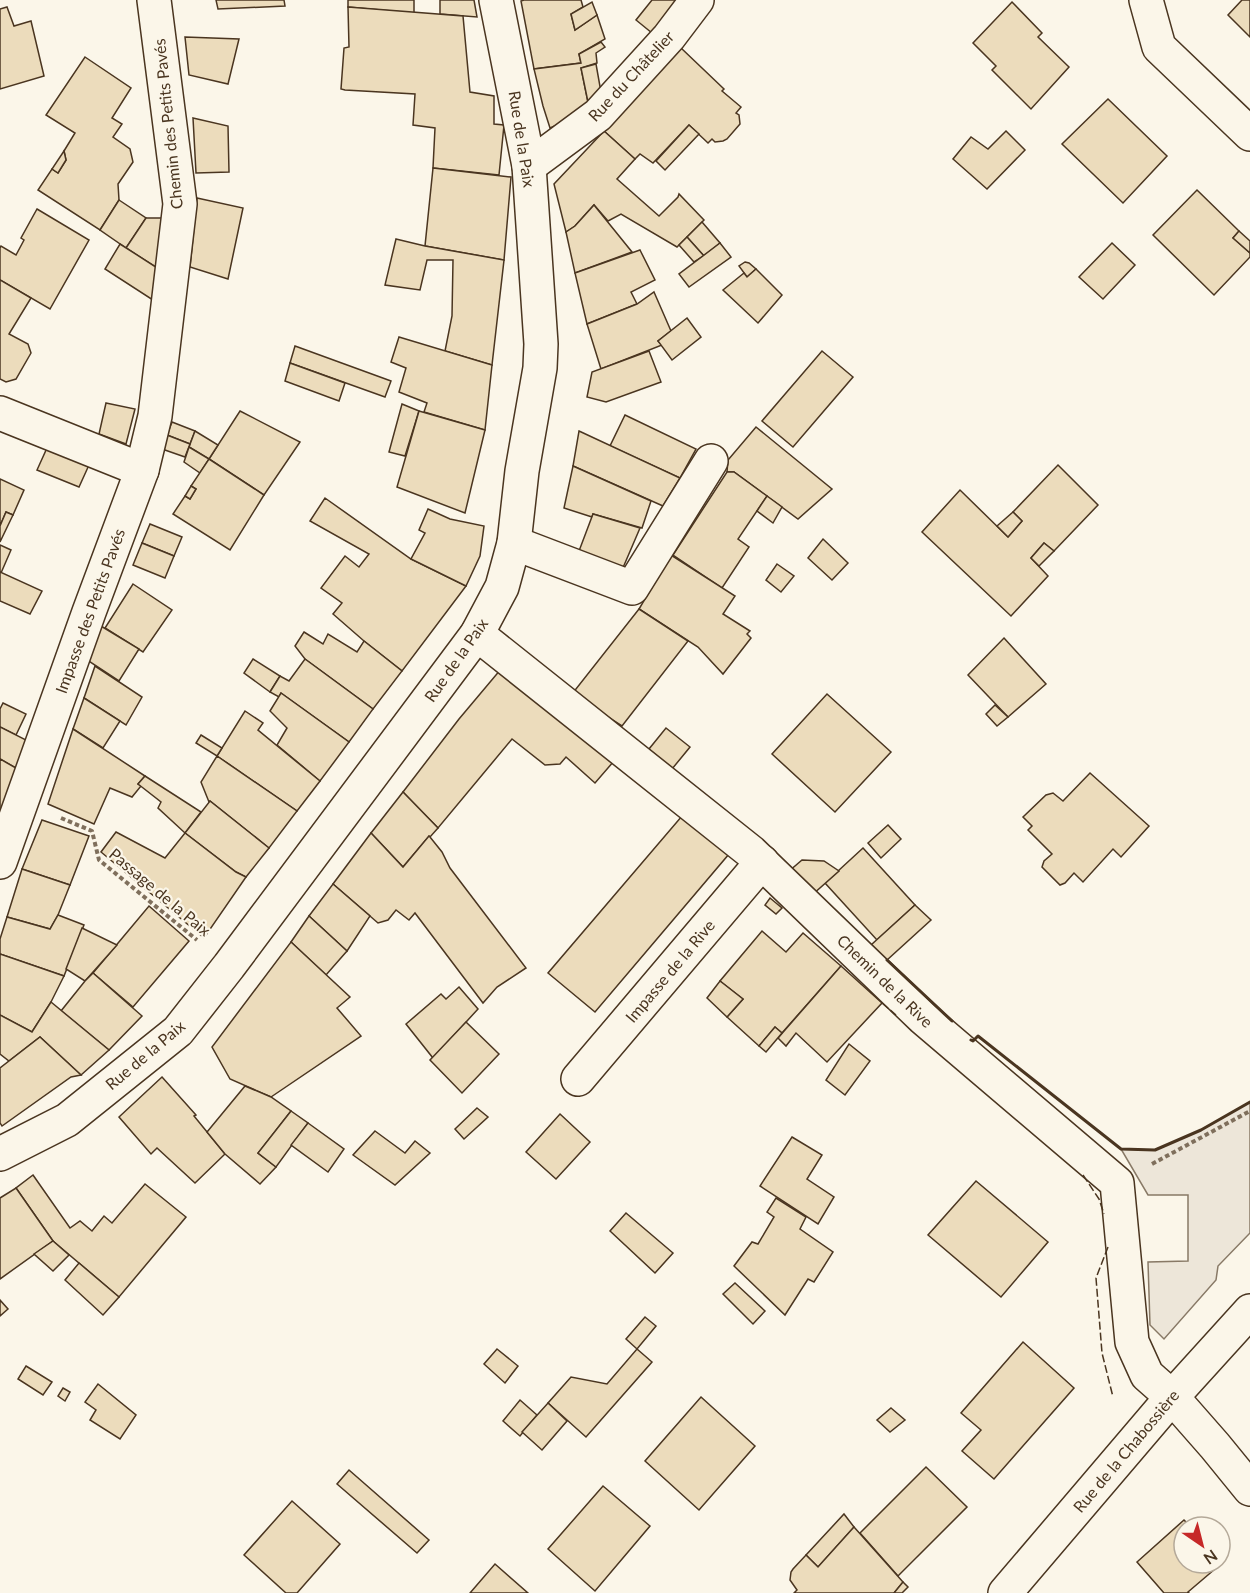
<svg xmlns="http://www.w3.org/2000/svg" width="1250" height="1593" font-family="Lato,sans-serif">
	<rect width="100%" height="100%" fill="#fbf6e9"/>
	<!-- green -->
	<path fill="#ede6d9" stroke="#887966" stroke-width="1.5" d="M 1250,1102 L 1250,1233 L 1218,1266 L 1216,1280 L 1164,1339 L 1150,1325 L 1148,1262 L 1188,1261 L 1188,1195 L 1148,1195 L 1121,1149 L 1155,1150 L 1201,1130 Z"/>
	<!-- building -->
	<g fill="#ecdcbc" stroke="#4a3520" stroke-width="1.5">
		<path d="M 216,0 L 284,0 L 285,6 L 218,9 Z"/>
		<path d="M 348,0 L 414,0 L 414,13 L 348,7 Z"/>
		<path d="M 440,0 L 474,0 L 477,17 L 440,14 Z"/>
		<path d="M 524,0 L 581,0 L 583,7 L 571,14 L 575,30 L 597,15 L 605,39 L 579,54 L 581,63 L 534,69 L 521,1 Z"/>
		<path d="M 652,0 L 680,0 L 652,33 L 636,20 Z"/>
		<path d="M 1242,0 L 1250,0 L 1250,37 L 1228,15 Z"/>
		<path d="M 592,2 L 597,15 L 575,30 L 571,14 Z"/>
		<path d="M 1012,2 L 1042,33 L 1038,37 L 1069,67 L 1031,109 L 992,70 L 996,66 L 973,43 Z"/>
		<path d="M 7,7 L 14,26 L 31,21 L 44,76 L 0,89 L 0,9 Z"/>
		<path d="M 348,7 L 463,16 L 470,92 L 494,96 L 494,124 L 504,125 L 499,175 L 433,168 L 435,128 L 413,125 L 415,94 L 345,90 L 341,89 L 344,48 L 349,47 Z"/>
		<path d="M 185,37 L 239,39 L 228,84 L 189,75 Z"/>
		<path d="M 601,42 L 605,47 L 596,53 L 597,63 L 581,68 L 589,107 L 581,115 L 550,128 L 543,106 L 534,69 L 581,63 L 579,54 Z"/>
		<path d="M 681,48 L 724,89 L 722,91 L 741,107 L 736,113 L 739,115 L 740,124 L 727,139 L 723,141 L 715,142 L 712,139 L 708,143 L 689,125 L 653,163 L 640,154 L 635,159 L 604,131 Z"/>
		<path d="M 85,57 L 131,88 L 112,118 L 122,124 L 113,137 L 130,149 L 133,162 L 118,184 L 119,200 L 100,230 L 38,190 L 52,169 L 58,173 L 66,160 L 64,151 L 75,133 L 46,115 Z"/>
		<path d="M 596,64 L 601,92 L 589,107 L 581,68 Z"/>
		<path d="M 1108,99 L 1167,156 L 1123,203 L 1062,144 Z"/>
		<path d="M 193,118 L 228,126 L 229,172 L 196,173 Z"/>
		<path d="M 689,125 L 699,134 L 665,170 L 656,161 Z"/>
		<path d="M 604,131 L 635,159 L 617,179 L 659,216 L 678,197 L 679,194 L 704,220 L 677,247 L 621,214 L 608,221 L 594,205 L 575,226 L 566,232 L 554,184 Z"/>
		<path d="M 1006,131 L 1025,150 L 987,189 L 953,159 L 971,137 L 988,149 Z"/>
		<path d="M 64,151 L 66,160 L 58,173 L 52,169 Z"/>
		<path d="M 433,168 L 511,177 L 504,260 L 425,246 Z"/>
		<path d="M 1197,190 L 1239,231 L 1233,238 L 1250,253 L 1250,257 L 1214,295 L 1153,235 Z"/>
		<path d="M 197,198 L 243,208 L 228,279 L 190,267 Z"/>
		<path d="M 119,200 L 146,218 L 126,248 L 100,230 Z"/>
		<path d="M 594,205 L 632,252 L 575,273 L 566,232 L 575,226 Z"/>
		<path d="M 37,209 L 89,240 L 50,309 L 0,280 L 0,248 L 1,246 L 16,255 L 24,240 L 21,238 Z"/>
		<path d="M 146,218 L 165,218 L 162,271 L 126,248 Z"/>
		<path d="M 702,222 L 720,243 L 704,256 L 687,237 Z"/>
		<path d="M 1239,231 L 1250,241 L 1250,253 L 1233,238 Z"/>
		<path d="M 687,237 L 704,256 L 694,262 L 679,245 Z"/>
		<path d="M 396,239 L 425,246 L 504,260 L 492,365 L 445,351 L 452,316 L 453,260 L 427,260 L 420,290 L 385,285 Z"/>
		<path d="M 720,243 L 731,257 L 689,287 L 679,274 Z"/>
		<path d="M 1112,243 L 1135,265 L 1103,299 L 1079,277 Z"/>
		<path d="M 120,244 L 162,271 L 156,302 L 105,269 Z"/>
		<path d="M 640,250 L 655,280 L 631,292 L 637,304 L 587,324 L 575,273 Z"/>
		<path d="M 745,262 L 749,263 L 756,269 L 747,277 L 739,266 Z"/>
		<path d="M 756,269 L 782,295 L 758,323 L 723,290 L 744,273 L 747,277 Z"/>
		<path d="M 0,280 L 31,298 L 9,334 L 28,344 L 31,353 L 16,379 L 6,382 L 0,379 Z"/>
		<path d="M 654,292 L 671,331 L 658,341 L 662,345 L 601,369 L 587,324 L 637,304 Z"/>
		<path d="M 687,318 L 701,337 L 672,360 L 658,341 Z"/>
		<path d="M 399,337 L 492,365 L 485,430 L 424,412 L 427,403 L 399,392 L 406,368 L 391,362 Z"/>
		<path d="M 295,346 L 391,381 L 385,397 L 290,363 Z"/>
		<path d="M 649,351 L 661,382 L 606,402 L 587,397 L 592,372 Z"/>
		<path d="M 822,351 L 853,377 L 793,447 L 762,421 Z"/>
		<path d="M 290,363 L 345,383 L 339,401 L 285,381 Z"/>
		<path d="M 106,403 L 135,409 L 126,444 L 99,434 Z"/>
		<path d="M 402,404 L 419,411 L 405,456 L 389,452 Z"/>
		<path d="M 240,411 L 300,442 L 264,495 L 209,459 Z"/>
		<path d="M 419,411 L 485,430 L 465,513 L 397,487 Z"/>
		<path d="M 625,415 L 696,449 L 680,478 L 610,446 Z"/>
		<path d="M 172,422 L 195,431 L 190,444 L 167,435 Z"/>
		<path d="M 756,427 L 832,489 L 798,519 L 734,472 L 727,472 L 728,460 Z"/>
		<path d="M 195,431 L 218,445 L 209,459 L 189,447 Z"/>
		<path d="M 579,431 L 680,478 L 663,506 L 573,466 Z"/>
		<path d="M 167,435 L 190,444 L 185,457 L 162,449 Z"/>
		<path d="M 189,447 L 209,459 L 200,473 L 184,462 Z"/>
		<path d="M 47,448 L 89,465 L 79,487 L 37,470 Z"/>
		<path d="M 209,459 L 264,495 L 230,550 L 173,514 L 185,496 L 190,499 L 196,489 L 191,486 Z"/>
		<path d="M 1058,465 L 1098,505 L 1054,551 L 1044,543 L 1031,558 L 1048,576 L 1011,616 L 922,532 L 960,490 L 1008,537 L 1022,521 L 1013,512 Z"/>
		<path d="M 573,466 L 651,501 L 642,528 L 593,514 L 592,517 L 564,508 Z"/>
		<path d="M 727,472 L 734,472 L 767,496 L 738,539 L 749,547 L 722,588 L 673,555 Z"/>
		<path d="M 0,479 L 24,490 L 13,515 L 6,512 L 0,526 Z"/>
		<path d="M 191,486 L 196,489 L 190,499 L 185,496 Z"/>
		<path d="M 767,496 L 782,507 L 773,523 L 757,511 Z"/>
		<path d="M 325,498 L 411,559 L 466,586 L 402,671 L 364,641 L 333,614 L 342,603 L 321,588 L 345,556 L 359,567 L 369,554 L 310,521 Z"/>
		<path d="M 428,509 L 450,519 L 484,526 L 480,556 L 466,586 L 411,559 L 425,533 L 419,530 Z"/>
		<path d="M 6,512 L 13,515 L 0,542 L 0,526 Z"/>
		<path d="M 1013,512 L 1022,521 L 1008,537 L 997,526 Z"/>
		<path d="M 593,514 L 640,528 L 622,570 L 579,551 Z"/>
		<path d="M 150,524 L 182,537 L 174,556 L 142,543 Z"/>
		<path d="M 823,539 L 848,563 L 832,580 L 808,558 Z"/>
		<path d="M 142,543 L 174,556 L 165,578 L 133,565 Z"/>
		<path d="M 1044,543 L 1054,551 L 1039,566 L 1031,558 Z"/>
		<path d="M 0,545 L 11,550 L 1,573 L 0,572 Z"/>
		<path d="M 671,555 L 735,596 L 723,614 L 750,631 L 747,634 L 751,638 L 723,674 L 698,647 L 639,609 Z"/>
		<path d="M 777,564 L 794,576 L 781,592 L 766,580 Z"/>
		<path d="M 0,572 L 42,591 L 30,614 L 0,601 Z"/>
		<path d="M 133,584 L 172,610 L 143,652 L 105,628 Z"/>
		<path d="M 639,609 L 688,641 L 622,726 L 572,694 Z"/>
		<path d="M 96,623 L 139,649 L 119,681 L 84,658 Z"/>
		<path d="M 304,632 L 323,644 L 328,634 L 357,652 L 364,641 L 402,671 L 373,709 L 305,659 L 295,646 Z"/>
		<path d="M 1004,638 L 1046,684 L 1008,717 L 968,675 Z"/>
		<path d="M 253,659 L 280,676 L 270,692 L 244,673 Z"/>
		<path d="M 305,659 L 373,709 L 349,742 L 281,693 L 279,697 L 270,692 L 280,676 L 289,681 Z"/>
		<path d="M 95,666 L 142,697 L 126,725 L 84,698 Z"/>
		<path d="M 501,669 L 614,761 L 595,783 L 566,757 L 560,764 L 545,765 L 512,739 L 438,828 L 403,792 L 459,719 Z"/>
		<path d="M 281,693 L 349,742 L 320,781 L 277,745 L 287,728 L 270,711 Z"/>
		<path d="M 827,694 L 891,752 L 835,812 L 772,754 Z"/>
		<path d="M 84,698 L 120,721 L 103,748 L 73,729 Z"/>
		<path d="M 3,703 L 26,714 L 16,735 L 0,727 L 0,709 Z"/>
		<path d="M 995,705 L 1008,717 L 997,726 L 986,714 Z"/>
		<path d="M 245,711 L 263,723 L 258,730 L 320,781 L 297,811 L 217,756 Z"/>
		<path d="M 0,727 L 34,744 L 23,772 L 0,759 Z"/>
		<path d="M 666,728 L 690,747 L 672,769 L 649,749 Z"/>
		<path d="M 73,729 L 145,776 L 138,784 L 141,786 L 132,797 L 110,788 L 94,824 L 48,804 Z"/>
		<path d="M 201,735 L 222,748 L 217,756 L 196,743 Z"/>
		<path d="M 217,756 L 297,811 L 269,848 L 210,801 L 209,802 L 201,782 Z"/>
		<path d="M 0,759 L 23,772 L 0,818 Z"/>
		<path d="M 1090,773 L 1149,826 L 1121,857 L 1113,849 L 1083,882 L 1074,873 L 1065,883 L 1060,885 L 1042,867 L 1044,861 L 1052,854 L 1028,830 L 1032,826 L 1023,817 L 1046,795 L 1053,793 L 1063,801 Z"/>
		<path d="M 145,776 L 201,812 L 185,833 L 158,808 L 161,802 L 138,784 Z"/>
		<path d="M 403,792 L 438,828 L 430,837 L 429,836 L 403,867 L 371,833 Z"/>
		<path d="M 210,801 L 269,848 L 246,877 L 236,872 L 185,833 Z"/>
		<path d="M 682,816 L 729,854 L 595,1012 L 548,973 Z"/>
		<path d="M 42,820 L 89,836 L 70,885 L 22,869 Z"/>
		<path d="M 888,825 L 901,839 L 881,858 L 868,843 Z"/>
		<path d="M 116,832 L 165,858 L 185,833 L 236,872 L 246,877 L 204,938 L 101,852 Z"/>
		<path d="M 371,833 L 403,867 L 429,836 L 430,837 L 442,852 L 450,868 L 526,968 L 497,987 L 483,1003 L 415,913 L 409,920 L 396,910 L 388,920 L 378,923 L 333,884 Z"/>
		<path d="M 863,848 L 915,905 L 877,940 L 825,883 Z"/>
		<path d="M 802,860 L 824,861 L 839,871 L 812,895 L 788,872 Z"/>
		<path d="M 22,869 L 70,885 L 58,915 L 50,929 L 7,917 Z"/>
		<path d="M 333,884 L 370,916 L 347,951 L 309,916 Z"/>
		<path d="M 770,898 L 782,908 L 776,914 L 765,905 Z"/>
		<path d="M 915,905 L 931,920 L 887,960 L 871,945 Z"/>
		<path d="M 149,906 L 189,941 L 133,1007 L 93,973 Z"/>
		<path d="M 58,915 L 84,925 L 64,976 L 0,954 L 0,939 L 7,917 L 50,929 Z"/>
		<path d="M 309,916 L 347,951 L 326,975 L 291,942 Z"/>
		<path d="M 82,928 L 117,945 L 85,981 L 66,969 Z"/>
		<path d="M 762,931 L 786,952 L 803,933 L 841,966 L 782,1033 L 775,1027 L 759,1046 L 727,1017 L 743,999 L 720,981 Z"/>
		<path d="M 291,942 L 350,997 L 337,1008 L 361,1036 L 271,1097 L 230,1079 L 212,1047 Z"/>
		<path d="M 0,954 L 64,976 L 51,1002 L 32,1032 L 0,1015 Z"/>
		<path d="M 841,966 L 882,1003 L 827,1062 L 796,1033 L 786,1046 L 778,1038 Z"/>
		<path d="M 93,973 L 142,1016 L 109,1050 L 61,1011 L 85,981 Z"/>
		<path d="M 720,981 L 743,999 L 727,1017 L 707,998 Z"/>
		<path d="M 459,987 L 478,1009 L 433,1058 L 406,1024 L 441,994 L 446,999 Z"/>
		<path d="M 51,1002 L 109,1050 L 81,1075 L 40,1037 L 9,1061 L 0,1054 L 0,1015 L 32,1032 Z"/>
		<path d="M 466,1022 L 499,1054 L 462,1093 L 430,1060 Z"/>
		<path d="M 775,1027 L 782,1033 L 766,1052 L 759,1046 Z"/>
		<path d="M 40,1037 L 81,1075 L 71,1077 L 2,1126 L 0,1123 L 0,1068 Z"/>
		<path d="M 849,1044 L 870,1061 L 845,1095 L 826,1080 Z"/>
		<path d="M 162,1077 L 196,1115 L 194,1116 L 225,1154 L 195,1183 L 157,1148 L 151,1154 L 119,1117 Z"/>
		<path d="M 245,1086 L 271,1097 L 291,1111 L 258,1153 L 276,1167 L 260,1184 L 225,1154 L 207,1132 Z"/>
		<path d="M 477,1108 L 488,1117 L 464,1139 L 455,1129 Z"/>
		<path d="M 291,1111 L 308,1123 L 276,1167 L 258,1153 Z"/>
		<path d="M 560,1114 L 590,1142 L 556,1179 L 526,1152 Z"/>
		<path d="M 308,1123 L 344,1149 L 328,1172 L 291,1145 Z"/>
		<path d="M 375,1131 L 405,1153 L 415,1141 L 430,1153 L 395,1185 L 353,1155 Z"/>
		<path d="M 792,1137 L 822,1155 L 807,1179 L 834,1197 L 818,1224 L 760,1186 Z"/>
		<path d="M 33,1175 L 70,1228 L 80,1221 L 92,1231 L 104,1216 L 112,1223 L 145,1184 L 186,1217 L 119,1297 L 53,1241 L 16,1188 Z"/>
		<path d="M 976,1181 L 1048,1242 L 1001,1297 L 928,1235 Z"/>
		<path d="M 16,1188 L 53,1241 L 0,1279 L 0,1198 Z"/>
		<path d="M 776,1198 L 806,1217 L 800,1229 L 833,1252 L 814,1282 L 808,1279 L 785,1315 L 734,1266 L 752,1242 L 758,1244 L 774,1217 L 767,1212 Z"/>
		<path d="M 626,1213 L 673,1253 L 655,1273 L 610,1231 Z"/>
		<path d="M 53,1241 L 69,1255 L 53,1271 L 34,1254 Z"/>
		<path d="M 79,1263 L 119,1297 L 103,1315 L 65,1280 Z"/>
		<path d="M 735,1283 L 765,1311 L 753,1324 L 723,1294 Z"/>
		<path d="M 0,1300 L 8,1309 L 0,1316 Z"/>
		<path d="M 645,1317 L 656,1326 L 637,1349 L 626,1339 Z"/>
		<path d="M 1023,1342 L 1074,1388 L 994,1479 L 962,1451 L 981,1430 L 961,1413 Z"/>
		<path d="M 497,1349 L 518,1366 L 505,1383 L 484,1364 Z"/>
		<path d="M 637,1349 L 652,1362 L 586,1437 L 548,1403 L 571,1377 L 607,1384 Z"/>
		<path d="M 26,1366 L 52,1382 L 43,1395 L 18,1379 Z"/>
		<path d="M 98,1384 L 136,1415 L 120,1439 L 90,1420 L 96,1410 L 85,1402 Z"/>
		<path d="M 63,1388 L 70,1392 L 65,1401 L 58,1396 Z"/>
		<path d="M 701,1397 L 755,1446 L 699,1510 L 645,1461 Z"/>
		<path d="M 520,1400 L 537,1415 L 520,1436 L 503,1421 Z"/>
		<path d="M 548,1403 L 567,1421 L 542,1450 L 522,1432 Z"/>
		<path d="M 891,1408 L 905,1420 L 890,1432 L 877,1420 Z"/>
		<path d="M 926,1467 L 967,1507 L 898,1576 L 860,1533 Z"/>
		<path d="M 349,1470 L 429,1540 L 417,1553 L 337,1484 Z"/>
		<path d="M 603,1486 L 650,1526 L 595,1591 L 548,1549 Z"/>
		<path d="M 292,1501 L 340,1544 L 297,1593 L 286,1593 L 244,1555 Z"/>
		<path d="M 844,1514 L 854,1527 L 818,1567 L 806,1555 Z"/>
		<path d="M 1184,1520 L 1191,1527 L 1184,1527 L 1184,1563 L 1220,1563 L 1220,1561 L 1222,1563 L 1188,1592 L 1189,1593 L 1164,1593 L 1137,1562 Z"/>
		<path d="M 854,1527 L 903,1582 L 894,1593 L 794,1593 L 797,1590 L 790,1580 L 791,1572 L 793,1569 L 806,1555 L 818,1567 Z"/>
		<path d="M 495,1564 L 528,1593 L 470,1593 Z"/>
		<path d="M 903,1582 L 908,1587 L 902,1593 L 894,1593 Z"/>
	</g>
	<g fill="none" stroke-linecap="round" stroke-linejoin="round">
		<!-- minor casing -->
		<g stroke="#4a3520" stroke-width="36">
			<g id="minor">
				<path d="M 1146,0 L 1159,47 L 1250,134"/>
				<path d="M 529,166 L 598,115 L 669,37 L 697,0"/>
				<path d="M 0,413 L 142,470"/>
				<path d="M 514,543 L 632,588 L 711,461"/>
				<path d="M 477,634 L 751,852 L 923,1018 L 1117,1183 L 1132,1342 L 1147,1375 L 1172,1397 L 1215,1446 L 1250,1489"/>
				<path d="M 0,862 L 89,612 L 142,470 L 155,416 L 180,204 L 154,0"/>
				<path d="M 578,1079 L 762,862"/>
				<path d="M 0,1154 L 67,1120 L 178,1031 L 229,966 L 477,634 L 502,587 L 514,543 L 522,471 L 540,368 L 541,344 L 529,166 L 496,0"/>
				<path d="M 1005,1593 L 1172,1397 L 1250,1311"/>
			</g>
		</g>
		<!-- path -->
		<g stroke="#7f6f5c" stroke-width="4" stroke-dasharray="4.5 3" stroke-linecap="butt">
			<path d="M 61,818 L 92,831 L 99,860 L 197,940"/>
			<path d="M 1152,1164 L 1250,1111"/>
		</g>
		<!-- minor -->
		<use href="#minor" stroke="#fbf6e9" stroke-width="33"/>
		<!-- fence -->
		<g stroke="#4a3520" stroke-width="1.5" stroke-dasharray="8 3" stroke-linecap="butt">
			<path d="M 882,1003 L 896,1015"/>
			<path d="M 1083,1175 L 1099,1199 L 1104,1214"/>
			<path d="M 1108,1247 L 1096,1278 L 1102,1353 L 1113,1397"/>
		</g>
		<!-- wall -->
		<g stroke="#4a3520" stroke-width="3">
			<path d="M 887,960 L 952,1021"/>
			<path d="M 971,1040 L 973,1041 L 978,1036 L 1121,1149 L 1155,1150 L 1201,1130 L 1250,1102"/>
		</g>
	</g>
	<g text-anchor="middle" stroke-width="4.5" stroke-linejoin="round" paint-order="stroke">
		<!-- street labels -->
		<g font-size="16" fill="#4a3520" stroke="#fbf6e9">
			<text transform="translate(631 76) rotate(-47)" y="6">Rue du Châtelier</text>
			<text transform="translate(168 124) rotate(-96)" y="6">Chemin des Petits Pavés</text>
			<text transform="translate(522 139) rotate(81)" y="6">Rue de la Paix</text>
			<text transform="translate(90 611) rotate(-70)" y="6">Impasse des Petits Pavés</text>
			<text transform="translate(456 660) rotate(-55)" y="6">Rue de la Paix</text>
			<text transform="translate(160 892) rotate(40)" y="6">Passage de la Paix</text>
			<text transform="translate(670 971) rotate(-50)" y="6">Impasse de la Rive</text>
			<text transform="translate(885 981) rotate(44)" y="6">Chemin de la Rive</text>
			<text transform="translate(145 1055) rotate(-40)" y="6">Rue de la Paix</text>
			<text transform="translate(1126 1451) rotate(-50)" y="6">Rue de la Chabossière</text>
		</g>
	</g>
	<!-- north arrow -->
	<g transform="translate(1202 1545) rotate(145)"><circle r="28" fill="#fbf6e9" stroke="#b4a999" stroke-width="1.5"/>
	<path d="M0-4.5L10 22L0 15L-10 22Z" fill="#c62828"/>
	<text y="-9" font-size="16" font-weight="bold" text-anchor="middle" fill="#4a3520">N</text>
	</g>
</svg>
